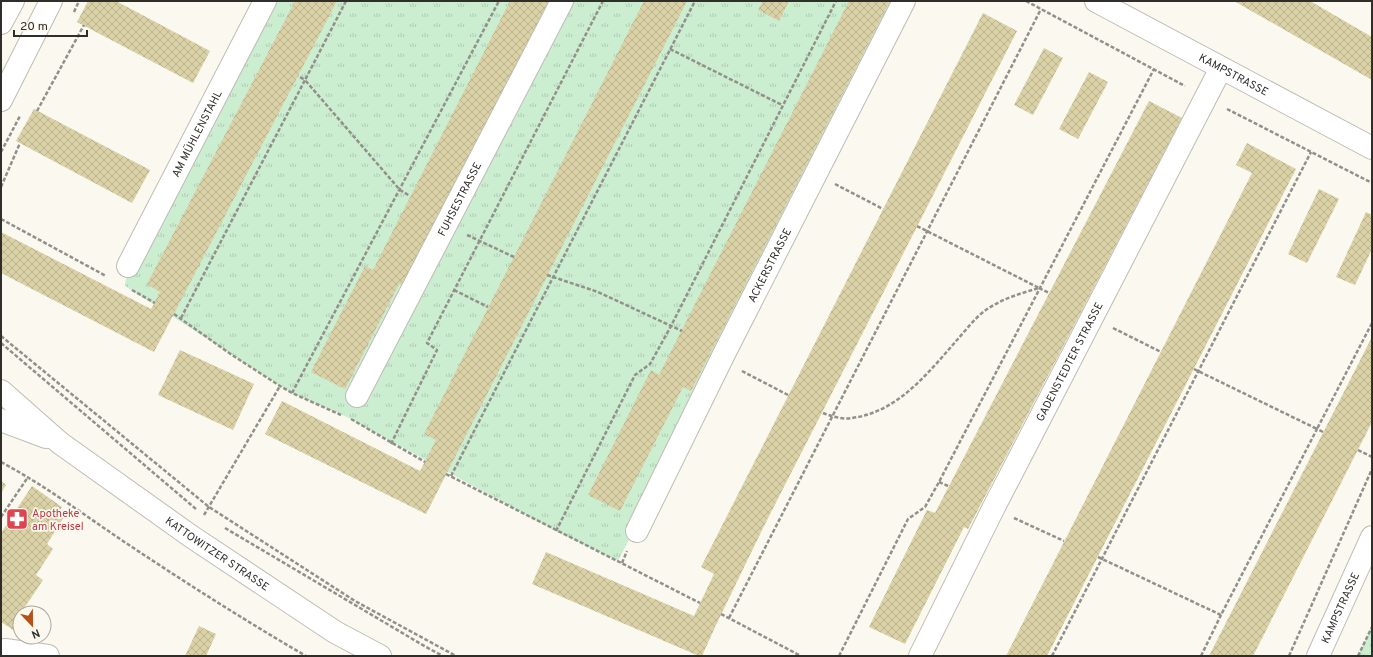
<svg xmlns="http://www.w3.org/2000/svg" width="1373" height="657" font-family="Overpass,sans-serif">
	<defs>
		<pattern id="grass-tufts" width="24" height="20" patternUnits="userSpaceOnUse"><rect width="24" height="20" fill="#cbedd0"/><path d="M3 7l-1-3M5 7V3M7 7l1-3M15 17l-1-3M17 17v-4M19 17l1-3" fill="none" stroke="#afccb3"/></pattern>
		<pattern id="building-cross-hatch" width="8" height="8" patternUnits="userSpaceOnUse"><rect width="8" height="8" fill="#dad1a6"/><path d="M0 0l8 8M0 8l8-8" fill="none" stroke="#bbb48f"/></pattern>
	</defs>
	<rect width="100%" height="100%" fill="#faf8ef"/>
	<!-- grass -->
	<g fill="url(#grass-tufts)">
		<path d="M 265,1 L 904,1 L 618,561 L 556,531 L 347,417 L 292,393 L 125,286 L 128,266 Z"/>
		<path d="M 1372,626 L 1372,656 L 1358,656 Z"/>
	</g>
	<!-- building -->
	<g fill="url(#building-cross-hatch)">
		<path d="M 88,1 L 116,1 L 210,51 L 193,83 L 77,22 Z"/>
		<path d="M 295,1 L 337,1 L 154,352 L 1,273 L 1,232 L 151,309 L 160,292 L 147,284 Z"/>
		<path d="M 510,1 L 549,1 L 403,286 L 399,284 L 345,389 L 311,372 L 365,266 L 373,270 Z"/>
		<path d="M 644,1 L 687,1 L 426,514 L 265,434 L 282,401 L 420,471 L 436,440 L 424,434 Z"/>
		<path d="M 763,1 L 789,1 L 779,21 L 758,10 Z"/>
		<path d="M 849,1 L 890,1 L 691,391 L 683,387 L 620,511 L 588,495 L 651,370 L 659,375 Z"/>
		<path d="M 1234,1 L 1310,1 L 1372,37 L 1372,80 Z"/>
		<path d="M 983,13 L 1017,31 L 766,522 L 716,625 L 702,656 L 699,656 L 532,584 L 546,552 L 694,616 L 714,574 L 701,567 Z"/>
		<path d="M 1044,48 L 1063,58 L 1033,115 L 1014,105 Z"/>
		<path d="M 1089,72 L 1108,82 L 1078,139 L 1059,129 Z"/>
		<path d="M 1149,101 L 1182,118 L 968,529 L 964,527 L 905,644 L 869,627 L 927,510 L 935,513 Z"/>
		<path d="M 34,109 L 150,170 L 132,203 L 16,141 Z"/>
		<path d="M 1247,143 L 1296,169 L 1047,656 L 1006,656 L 1252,173 L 1236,165 Z"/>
		<path d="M 1319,189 L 1339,199 L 1307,263 L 1288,254 Z"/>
		<path d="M 1366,212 L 1372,215 L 1372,249 L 1355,285 L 1336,277 Z"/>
		<path d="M 1372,337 L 1372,422 L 1253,656 L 1209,656 Z"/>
		<path d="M 180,350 L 254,384 L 233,430 L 158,395 Z"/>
		<path d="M 1,481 L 6,485 L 1,493 Z"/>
		<path d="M 32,486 L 62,507 L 58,513 L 64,517 L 47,544 L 53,549 L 36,575 L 43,580 L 25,607 L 32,612 L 32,613 L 20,613 L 20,630 L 18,633 L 1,622 L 1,533 Z"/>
		<path d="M 199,626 L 216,634 L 206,656 L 185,656 Z"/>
	</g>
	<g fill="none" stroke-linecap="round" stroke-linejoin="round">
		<!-- minor casing -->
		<g stroke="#bebdb4" stroke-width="24">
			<g id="minor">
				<path id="s1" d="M 1096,1 L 1372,148"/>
				<path id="s2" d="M 128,266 L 265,1"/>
				<path id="s3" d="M 357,396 L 562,1"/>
				<path id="s4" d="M 637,531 L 725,352 L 904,1"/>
				<path d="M 1,651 L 5,650 L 48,656"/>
				<path id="s5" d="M 920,656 L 993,509 L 1221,68"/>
				<path id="s6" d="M 1318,656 L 1372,537"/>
			</g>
		</g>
		<!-- tertiary casing -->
		<g stroke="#bebdb4" stroke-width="24">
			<g id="tertiary">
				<path d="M 1,23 L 13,1"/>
				<path d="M 1,100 L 51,1"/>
				<path id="s7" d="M 1,391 L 60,443 L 192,537 L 335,632 L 380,656"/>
				<path d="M 1,420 L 46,437"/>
			</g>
		</g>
		<!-- path -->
		<g stroke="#92908a" stroke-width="2.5" stroke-dasharray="4 2" stroke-linecap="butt">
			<path d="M 346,1 L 305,80 L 400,190 L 410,196"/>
			<path d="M 1026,1 L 1185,86"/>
			<path d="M 74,12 L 79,1"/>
			<path d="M 670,49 L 782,105"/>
			<path d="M 1227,109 L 1372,183"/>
			<path d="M 37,111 L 84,25"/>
			<path d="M 1,152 L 20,116"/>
			<path d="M 835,184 L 883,209"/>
			<path d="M 1,187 L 20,143"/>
			<path d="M 1,219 L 106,276"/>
			<path d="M 467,235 L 514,257"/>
			<path d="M 547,275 L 598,292 L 682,331"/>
			<path d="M 1039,288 L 1049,293"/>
			<path d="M 132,290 L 155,303"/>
			<path d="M 454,290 L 488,307"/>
			<path d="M 174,314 L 232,355 L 280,386 L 292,393 L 341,415"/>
			<path d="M 181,318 L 305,80 L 298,76"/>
			<path d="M 1113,328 L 1161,352"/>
			<path d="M 1,336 L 209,507 L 355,601 L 456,656"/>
			<path d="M 1,343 L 196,509"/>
			<path d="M 1194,369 L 1317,429 L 1372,323"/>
			<path d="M 742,371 L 788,395"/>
			<path d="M 292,393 L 499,1"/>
			<path d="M 823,413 C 831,416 843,420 852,418 C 898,412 928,373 957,340 C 966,330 977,315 989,308 C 1004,298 1022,293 1039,288 L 917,226"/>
			<path d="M 351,419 L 425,462"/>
			<path d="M 391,444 L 437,350 L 427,343 L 603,1"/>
			<path d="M 1358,450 L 1372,457"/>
			<path d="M 1,462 C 44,485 83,514 123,541 C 183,581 244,620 306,656"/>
			<path d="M 446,474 L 700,603"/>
			<path d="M 451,476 L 695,1"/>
			<path d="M 939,482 L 948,486"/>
			<path d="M 204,515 L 280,386"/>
			<path d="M 1,517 L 28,477"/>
			<path d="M 1014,518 L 1064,541"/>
			<path d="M 225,528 L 426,647 L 443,656"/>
			<path d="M 556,531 L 635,375 L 650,364 L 671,326 L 836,1"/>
			<path d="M 1098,557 L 1221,615 L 1317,429 L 1323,432"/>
			<path d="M 622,563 L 627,551"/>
			<path d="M 721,614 L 801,656"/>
			<path d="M 729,618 L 1041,9"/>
			<path d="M 839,656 L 908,519 L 925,507 L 939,482 L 1154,69"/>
			<path d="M 1052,656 L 1311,152"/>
			<path d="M 1201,656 L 1221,615"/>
			<path d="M 1289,656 L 1372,469"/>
			<path d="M 1358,656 L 1372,627"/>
		</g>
		<!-- minor -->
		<use href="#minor" stroke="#fff" stroke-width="22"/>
		<!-- tertiary -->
		<use href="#tertiary" stroke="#fff" stroke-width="22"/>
	</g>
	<!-- icons -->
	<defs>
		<g id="pharmacy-square" transform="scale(1.15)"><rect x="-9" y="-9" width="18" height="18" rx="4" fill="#e0444e" stroke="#faf8ef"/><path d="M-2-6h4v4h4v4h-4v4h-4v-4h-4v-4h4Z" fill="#fff"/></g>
	</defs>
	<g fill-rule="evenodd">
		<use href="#pharmacy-square" x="17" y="519"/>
	</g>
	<g text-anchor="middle" stroke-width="3.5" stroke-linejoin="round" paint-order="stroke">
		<!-- street labels -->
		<g font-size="11" fill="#2f2e2b" stroke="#faf8ef">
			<text dy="4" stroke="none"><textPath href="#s1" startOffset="156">KAMPSTRASSE</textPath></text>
			<text dy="4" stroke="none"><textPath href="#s2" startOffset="149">AM MÜHLENSTAHL</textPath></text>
			<text dy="4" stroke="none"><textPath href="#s3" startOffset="222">FUHSESTRASSE</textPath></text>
			<text dy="4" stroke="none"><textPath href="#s4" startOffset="297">ACKERSTRASSE</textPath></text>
			<text dy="4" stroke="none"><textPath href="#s5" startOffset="330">GADENSTEDTER STRASSE</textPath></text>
			<text dy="4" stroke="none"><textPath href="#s7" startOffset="271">KATTOWITZER STRASSE</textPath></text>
			<text dy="4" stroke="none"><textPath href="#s6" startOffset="53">KAMPSTRASSE</textPath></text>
		</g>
		<!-- health labels -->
		<g font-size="11" fill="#be3a42" stroke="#faf8ef" text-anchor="start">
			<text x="32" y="517">Apotheke<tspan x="32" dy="13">am Kreisel</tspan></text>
		</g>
	</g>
	<!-- border -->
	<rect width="1373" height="657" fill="none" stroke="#2f2e2b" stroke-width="4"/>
	<!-- north arrow -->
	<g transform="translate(32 625) rotate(158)"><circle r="19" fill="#faf8ef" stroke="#a9a7a1"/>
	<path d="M0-3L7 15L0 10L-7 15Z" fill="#b55219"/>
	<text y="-6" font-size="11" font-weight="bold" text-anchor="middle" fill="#2f2e2b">N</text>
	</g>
	<!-- scale -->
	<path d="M14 30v6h73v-6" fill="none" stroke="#2f2e2b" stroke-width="2"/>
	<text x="20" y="30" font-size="12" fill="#2f2e2b" stroke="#faf8ef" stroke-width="3" paint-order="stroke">20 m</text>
</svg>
